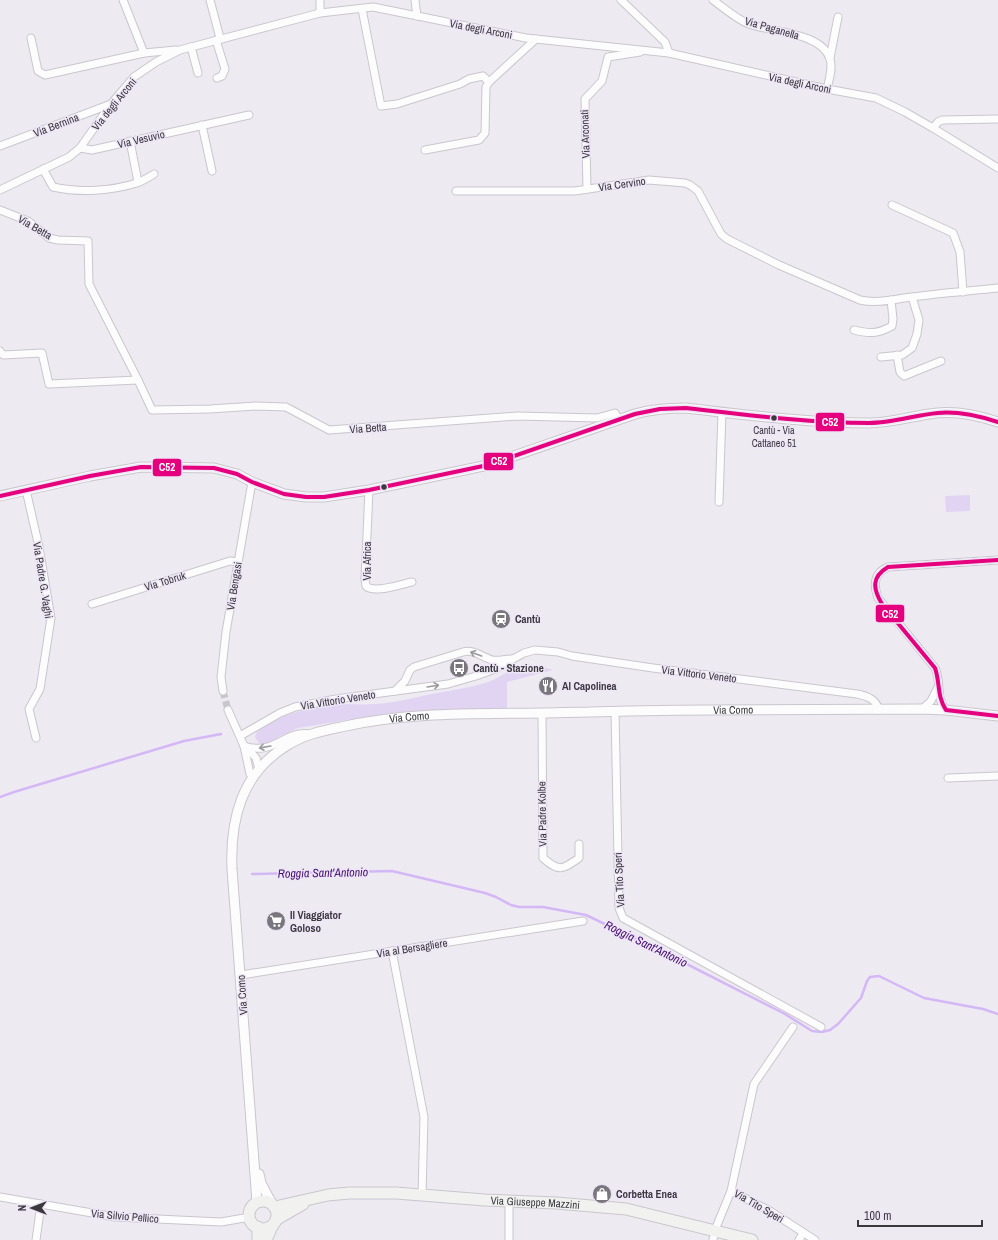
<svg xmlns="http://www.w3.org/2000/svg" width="998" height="1240" font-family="'Archivo Narrow',sans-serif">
	<rect width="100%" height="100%" fill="#eeeaf2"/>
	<!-- green -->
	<g fill="#e1d4f3">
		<path d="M 970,495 L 970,511 L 946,512 L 945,496 Z"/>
		<path d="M 529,664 L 553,670 L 507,682 L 507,709 L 442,712 L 411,711 L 383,714 L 298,728 L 280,736 L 272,742 L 266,744 L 259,743 L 255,737 C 256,731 262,728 267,725 C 290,711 317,706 343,704 C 353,704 364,705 374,704 C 395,703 416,697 437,693 C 453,690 469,688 485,683 C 502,678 510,666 529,664 Z"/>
	</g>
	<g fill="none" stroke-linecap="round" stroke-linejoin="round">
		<!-- stream -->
		<g stroke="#d3b8f5" stroke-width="2.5">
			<path d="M 0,797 L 14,792 L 184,741 L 221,734"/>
			<path d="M 252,874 L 392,871 L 485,893 L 496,897 L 511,905 L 519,907 L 543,907 L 586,915 L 667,954 L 785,1014 L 812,1031 L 822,1032 L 830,1030 L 838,1024 L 861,998 L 867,981 L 870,977 L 879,976 L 924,998 L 983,1009 L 998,1014"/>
		</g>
		<!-- minor-tunnel -->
		<path stroke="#cac6ce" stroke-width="7" stroke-dasharray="7 3.5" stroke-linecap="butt" d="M 223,691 L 228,710"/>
		<!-- minor casing -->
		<g stroke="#c9c6cc" stroke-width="9">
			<g id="minor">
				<path d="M 123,0 L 144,53"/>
				<path d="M 210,0 L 220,38"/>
				<path d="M 320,0 L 320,13"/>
				<path d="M 415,0 L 417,16"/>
				<path d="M 621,0 L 665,42 L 669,53"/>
				<path d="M 713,0 C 724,8 736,19 749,24 C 770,32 822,32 830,59 C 833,68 829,80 827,89"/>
				<path d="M 362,9 L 381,106 L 397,104 L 460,84 L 469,79 L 483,76 L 489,82"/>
				<path d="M 31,38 L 38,71 L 45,75 L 144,53 L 176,50"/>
				<path d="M 216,40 L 225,69 L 222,76 L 217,78"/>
				<path d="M 191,47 L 198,73"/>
				<path d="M 830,58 L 838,17"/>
				<path d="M 202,125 L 212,171"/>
				<path d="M 933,128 L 938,122 L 942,120 L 998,119"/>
				<path d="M 130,141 L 138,182"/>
				<path d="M 0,146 L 111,104"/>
				<path d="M 80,148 L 92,150 L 249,115"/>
				<path d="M 425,150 L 479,140 L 485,133 L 486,87 L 489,82 L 536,39"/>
				<path d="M 43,169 L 53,187 C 80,193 111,191 137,183 C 143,181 149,177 154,174"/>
				<path d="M 587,189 L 585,99 L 602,81 L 608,57 L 640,52"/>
				<path d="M 0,190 L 69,157 L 80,148 L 111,104 L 134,77 L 156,62 L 180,50 L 320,13 L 373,7 L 526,38 L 669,53 L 827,89 L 876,98 L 905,112 L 933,128 L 998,168"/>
				<path d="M 456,191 L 575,191 L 649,180 L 685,183 L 690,185 L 698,191 L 721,234 L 727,239 L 779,265 L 860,300 C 878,304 894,299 912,297 C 940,293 969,291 998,288"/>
				<path d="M 892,205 L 953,233 L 960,252 L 963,292"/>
				<path d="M 0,210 L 28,221 L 49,238 L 58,240 L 88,241 L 89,284 L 138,380 L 152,410 L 210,409 L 256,406 L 286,407 L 329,430 L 517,416 L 597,418 L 615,413 L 619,420"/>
				<path d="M 854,330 C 869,334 878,334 892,326 L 893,319 L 891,300"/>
				<path d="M 0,351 L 3,355 L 42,353 L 49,384 L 138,380"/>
				<path d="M 897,355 L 900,372 L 904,376 L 941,361"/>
				<path d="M 881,357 L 902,355 L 912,348 L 917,334 L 919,320 L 912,297"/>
				<path d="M 26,490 L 39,547 L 51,618 L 40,689 L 29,709 L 36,738"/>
				<path d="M 369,490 L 365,579 L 366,586 C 374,594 401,584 412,582"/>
				<path d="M 719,502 L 722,412"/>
				<path d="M 92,604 L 230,561 L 238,562"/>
				<path d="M 223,691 L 221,677 L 226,632 L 252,482"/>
				<path d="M 395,691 L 405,681 L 410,670 L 414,667 L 463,652 C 474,649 482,657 492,660 C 498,661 505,659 512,659"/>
				<path d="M 922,709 L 931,701 L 938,687"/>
				<path d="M 228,710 L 244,746 L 250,774 L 253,777"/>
				<path d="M 946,710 C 935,698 942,682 935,668 L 878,598 C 873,584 874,573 888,567 L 998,560"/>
				<path d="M 615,711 L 619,908 L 623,918 L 821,1027"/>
				<path d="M 542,713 L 543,858 C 559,872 562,870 579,858 L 579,844"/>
				<path d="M 240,736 L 280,713 L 295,707 L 336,699 L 448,684 L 476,676 L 495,669 L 524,653 L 535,650 L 558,652 L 572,656 L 653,668 L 857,694 C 867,696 876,699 879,710"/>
				<path d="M 244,746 C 276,756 283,730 310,734"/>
				<path d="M 246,747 L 256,758 L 259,769"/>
				<path d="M 948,778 L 998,776"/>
				<path d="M 392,951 L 424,1117 L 422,1195"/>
				<path d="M 241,975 L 583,921"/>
				<path d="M 793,1027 L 754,1084 L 731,1191 L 770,1211 L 815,1240"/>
				<path d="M 0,1197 L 115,1217 L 221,1222 L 250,1217"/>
				<path d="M 509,1201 L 509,1240"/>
				<path d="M 36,1240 L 41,1204"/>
				<path d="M 713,1240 L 715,1230 L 731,1191"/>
				<path d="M 799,1240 L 803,1233"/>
			</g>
		</g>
		<!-- tertiary casing -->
		<g stroke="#c9c6cc" stroke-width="11">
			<g id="tertiary">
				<path d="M 0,496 L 90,476 L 141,467 L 214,468 L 237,474 L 252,482 L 284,494 L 306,497 L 324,497 L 369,490 L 488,465 L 635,414 C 652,409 669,408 686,408 C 747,415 808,423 869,423 C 890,423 909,417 929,414 C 951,410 977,415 998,422"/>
				<path d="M 259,1174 L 261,1183 L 272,1204"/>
				<path id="s1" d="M 257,1202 L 232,869 C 230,820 241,774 286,746 C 303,735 321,731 341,727 C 406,712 475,714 541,713 C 556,713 572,712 588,712 C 629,711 669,710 710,710 C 781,709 852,710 922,709 L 946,710 L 998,716"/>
			</g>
		</g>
		<!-- secondary casing -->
		<g stroke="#c9c6cc" stroke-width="13">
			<g id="secondary">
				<circle cx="263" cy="1215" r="14"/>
				<path id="s2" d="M 275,1207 L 328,1195 L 349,1193 L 396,1193 L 485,1200 L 556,1203 L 626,1209 L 752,1240"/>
				<path d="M 277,1219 L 303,1204"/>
				<path d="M 258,1227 L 258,1240"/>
				<path d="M 266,1240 L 272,1226"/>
			</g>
		</g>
		<!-- minor -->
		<use href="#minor" stroke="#fcfcfd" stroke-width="7"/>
		<!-- tertiary -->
		<use href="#tertiary" stroke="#fcfcfd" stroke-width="9"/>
		<!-- secondary -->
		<use href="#secondary" stroke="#f1f2f0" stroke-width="11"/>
		<!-- bus-1 casing -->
		<g stroke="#ede6f6" stroke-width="7">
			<g id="bus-1">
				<path d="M 0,496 L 90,476 L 141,467 L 214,468 L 237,474 L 252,482 L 284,494 L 306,497 L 324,497 L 369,490 L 488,465 L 635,414 L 660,409 L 686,408 C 747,415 807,423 869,423 C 892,423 915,415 938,413 C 958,411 979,416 998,422"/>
				<path d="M 998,560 L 888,567 C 871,577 873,589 882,604 L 935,668 C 940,682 937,697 946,710 L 998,716"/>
			</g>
		</g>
		<!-- bus-1 -->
		<use href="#bus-1" stroke="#e5007d" stroke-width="4"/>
	</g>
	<!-- one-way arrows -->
	<defs><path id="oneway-shaft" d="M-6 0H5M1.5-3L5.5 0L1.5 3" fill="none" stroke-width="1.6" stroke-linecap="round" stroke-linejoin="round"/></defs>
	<g stroke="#9c9a9e">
		<use href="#oneway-shaft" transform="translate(476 654) rotate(-160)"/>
		<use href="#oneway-shaft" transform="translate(433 686) rotate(-9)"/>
		<use href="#oneway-shaft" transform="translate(265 747) rotate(170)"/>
	</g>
	<!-- icons -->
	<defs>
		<g id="station-disc" transform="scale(1)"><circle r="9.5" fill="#7a767d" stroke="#ede6f6"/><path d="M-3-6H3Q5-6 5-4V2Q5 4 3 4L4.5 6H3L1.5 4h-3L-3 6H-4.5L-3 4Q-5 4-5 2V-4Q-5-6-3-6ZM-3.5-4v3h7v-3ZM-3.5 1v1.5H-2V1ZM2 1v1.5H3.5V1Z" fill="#fff"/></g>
		<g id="bus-disc" transform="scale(1)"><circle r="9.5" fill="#7a767d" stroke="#ede6f6"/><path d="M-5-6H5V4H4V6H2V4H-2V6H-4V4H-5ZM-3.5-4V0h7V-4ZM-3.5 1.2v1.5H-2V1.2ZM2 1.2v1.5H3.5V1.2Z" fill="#fff"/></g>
		<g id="restaurant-disc" transform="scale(1)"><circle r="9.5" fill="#7a767d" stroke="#ede6f6"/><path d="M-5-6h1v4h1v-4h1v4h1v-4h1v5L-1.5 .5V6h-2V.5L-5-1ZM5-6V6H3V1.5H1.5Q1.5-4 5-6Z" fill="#fff"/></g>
		<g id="supermarket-disc" transform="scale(1)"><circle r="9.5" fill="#7a767d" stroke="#ede6f6"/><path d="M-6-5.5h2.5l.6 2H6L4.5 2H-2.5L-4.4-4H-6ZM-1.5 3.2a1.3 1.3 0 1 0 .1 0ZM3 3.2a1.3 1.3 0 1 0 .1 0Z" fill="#fff"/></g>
		<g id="shop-disc" transform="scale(1)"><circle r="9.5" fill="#7a767d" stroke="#ede6f6"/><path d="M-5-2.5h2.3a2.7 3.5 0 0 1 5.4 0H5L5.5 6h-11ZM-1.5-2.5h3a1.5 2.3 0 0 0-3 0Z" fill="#fff"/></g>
	</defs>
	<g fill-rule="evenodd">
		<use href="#station-disc" x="501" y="619"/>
		<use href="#bus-disc" x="459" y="668"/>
		<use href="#restaurant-disc" x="548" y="686"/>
		<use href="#supermarket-disc" x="276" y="921"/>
		<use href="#shop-disc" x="602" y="1194"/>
	</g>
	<!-- markers -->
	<g fill="#3b383e" stroke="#ede6f6" stroke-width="1.5">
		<circle cx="774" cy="418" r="3.5"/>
		<circle cx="384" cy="487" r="3.5"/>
	</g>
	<g text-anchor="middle" stroke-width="3" stroke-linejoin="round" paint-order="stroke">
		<!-- bus labels -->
		<g font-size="10" fill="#3b383e" stroke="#ede6f6">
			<text x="774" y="434">Cantù - Via<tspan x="774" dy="13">Cattaneo 51</tspan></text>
		</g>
		<!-- street labels -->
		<g font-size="11" fill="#3b383e" stroke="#ede6f6">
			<text transform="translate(772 28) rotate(16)" y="4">Via Paganella</text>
			<text transform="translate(481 29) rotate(11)" y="4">Via degli Arconi</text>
			<text transform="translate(800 83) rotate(12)" y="4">Via degli Arconi</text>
			<text transform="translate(114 104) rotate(-51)" y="4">Via degli Arconi</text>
			<text transform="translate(56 125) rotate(-21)" y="4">Via Bernina</text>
			<text transform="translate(585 134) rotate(-92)" y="4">Via Arconati</text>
			<text transform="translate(141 139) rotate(-13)" y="4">Via Vesuvio</text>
			<text transform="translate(622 184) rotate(-8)" y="4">Via Cervino</text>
			<text transform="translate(35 227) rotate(30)" y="4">Via Betta</text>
			<text transform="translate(368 428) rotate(-4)" y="4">Via Betta</text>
			<text transform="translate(367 561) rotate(-90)" y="4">Via Africa</text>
			<text transform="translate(43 580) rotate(81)" y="4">Via Padre G. Vaghi</text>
			<text transform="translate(165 581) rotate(-17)" y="4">Via Tobruk</text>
			<text transform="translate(234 586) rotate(-81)" y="4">Via Bengasi</text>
			<text transform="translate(699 674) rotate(7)" y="4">Via Vittorio Veneto</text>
			<text transform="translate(338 700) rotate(-9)" y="4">Via Vittorio Veneto</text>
			<text dy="4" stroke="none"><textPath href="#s1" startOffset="927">Via Como</textPath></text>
			<text dy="4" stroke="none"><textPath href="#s1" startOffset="603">Via Como</textPath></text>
			<text transform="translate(542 814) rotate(-91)" y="4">Via Padre Kolbe</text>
			<text transform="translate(619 880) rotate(-93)" y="4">Via Tito Speri</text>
			<text transform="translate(412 948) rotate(-9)" y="4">Via al Bersagliere</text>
			<text transform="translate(242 995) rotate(-94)" y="4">Via Como</text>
			<text dy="4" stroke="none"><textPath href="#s2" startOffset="262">Via Giuseppe Mazzini</textPath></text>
			<text transform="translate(759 1206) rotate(30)" y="4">Via Tito Speri</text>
			<text transform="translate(125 1216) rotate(5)" y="4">Via Silvio Pellico</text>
		</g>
		<!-- poi labels -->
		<g font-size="11" font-weight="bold" fill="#3b383e" stroke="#ede6f6" text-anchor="start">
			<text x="515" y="623">Cantù</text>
			<text x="473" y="672">Cantù - Stazione</text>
			<text x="562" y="690">Al Capolinea</text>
			<text x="290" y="919">Il Viaggiator<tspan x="290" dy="13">Goloso</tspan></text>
			<text x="616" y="1198">Corbetta Enea</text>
		</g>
		<!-- water labels -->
		<g font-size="12" font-style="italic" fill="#460e71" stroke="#ede6f6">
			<text transform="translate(323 873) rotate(-1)" y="4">Roggia Sant'Antonio</text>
			<text transform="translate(646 944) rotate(26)" y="4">Roggia Sant'Antonio</text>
		</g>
	</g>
	<g stroke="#ede6f6" stroke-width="1.5">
		<rect x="815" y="412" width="30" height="20" rx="4" fill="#e5007d"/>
		<rect x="483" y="452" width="31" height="19" rx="4" fill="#e5007d"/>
		<rect x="152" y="458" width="30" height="19" rx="4" fill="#e5007d"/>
		<rect x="875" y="604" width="30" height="19" rx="4" fill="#e5007d"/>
	</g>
	<g font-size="11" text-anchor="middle" font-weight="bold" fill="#fff">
		<text x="830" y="426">C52</text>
		<text x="499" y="465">C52</text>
		<text x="167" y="471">C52</text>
		<text x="890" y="618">C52</text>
	</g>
	<!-- north arrow -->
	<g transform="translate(32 1208) rotate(270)" stroke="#ede6f6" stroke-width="3" paint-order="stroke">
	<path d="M0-3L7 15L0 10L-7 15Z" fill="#3b383e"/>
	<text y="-6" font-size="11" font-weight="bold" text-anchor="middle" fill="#3b383e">N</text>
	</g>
	<!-- scale -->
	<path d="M858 1220v6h124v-6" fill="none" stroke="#3b383e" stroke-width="2"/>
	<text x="864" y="1220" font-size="12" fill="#3b383e" stroke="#ede6f6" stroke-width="3" paint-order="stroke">100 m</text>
</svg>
